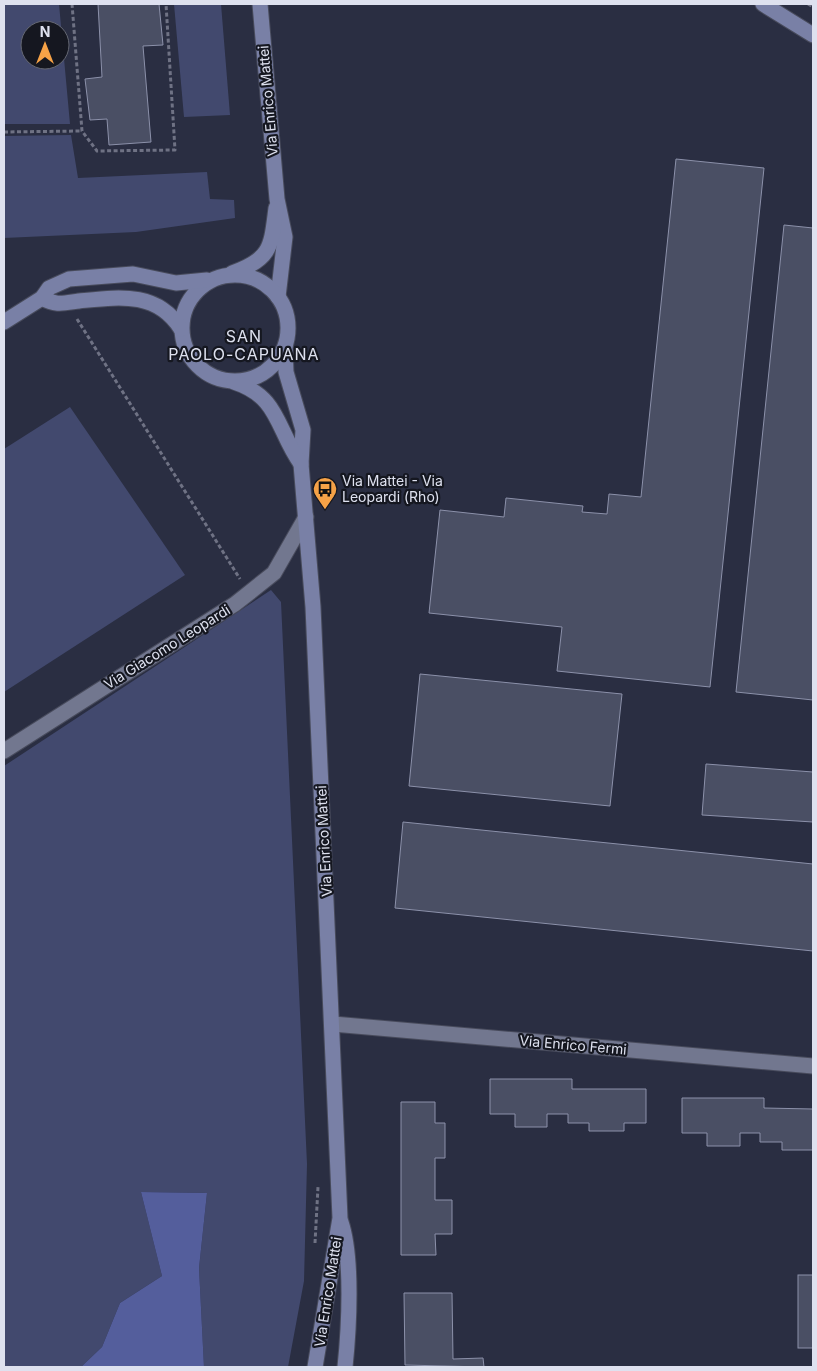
<svg xmlns="http://www.w3.org/2000/svg" width="817" height="1371" font-family="Inter,sans-serif">
	<rect width="100%" height="100%" fill="#2a2e42"/>
	<!-- green -->
	<g fill="#42496e" fill-rule="evenodd">
		<path d="M 4,4 L 59,4 L 70,124 L 4,124 ZM 30,30 L 60,30 L 60,60 L 30,60 Z"/>
		<path d="M 174,4 L 221,4 L 230,115 L 184,117 Z"/>
		<path d="M 71,135 L 78,178 L 207,172 L 210,199 L 234,200 L 235,218 L 136,232 L 4,238 L 4,136 Z"/>
		<path d="M 70,407 L 185,575 L 4,692 L 4,449 Z"/>
		<path d="M 271,590 L 281,602 L 307,1164 L 304,1281 L 288,1367 L 204,1367 L 199,1268 L 207,1193 L 141,1192 L 162,1276 L 120,1303 L 102,1347 L 81,1367 L 4,1367 L 4,766 Z"/>
	</g>
	<!-- forest -->
	<path fill="#545e9c" d="M 141,1192 L 207,1193 L 199,1268 L 204,1367 L 81,1367 L 102,1347 L 120,1303 L 162,1276 Z"/>
	<!-- building -->
	<g fill="#4a4f64" stroke="#8c91aa">
		<path d="M 98,4 L 159,4 L 163,45 L 143,46 L 151,142 L 109,145 L 107,119 L 90,120 L 85,79 L 102,77 Z"/>
		<path d="M 676,159 L 764,168 L 710,687 L 557,671 L 562,627 L 429,613 L 440,510 L 504,517 L 506,498 L 583,506 L 582,512 L 607,514 L 609,494 L 641,497 Z"/>
		<path d="M 784,225 L 813,228 L 813,700 L 736,692 Z"/>
		<path d="M 420,674 L 622,694 L 610,806 L 409,786 Z"/>
		<path d="M 706,764 L 813,772 L 813,822 L 702,815 Z"/>
		<path d="M 403,822 L 813,864 L 813,951 L 395,908 Z"/>
		<path d="M 490,1079 L 572,1079 L 572,1089 L 646,1089 L 646,1123 L 624,1123 L 624,1131 L 589,1131 L 589,1123 L 568,1123 L 568,1114 L 547,1114 L 547,1127 L 515,1127 L 515,1114 L 490,1114 Z"/>
		<path d="M 682,1098 L 764,1098 L 764,1108 L 813,1109 L 813,1150 L 782,1150 L 782,1142 L 760,1142 L 760,1133 L 740,1133 L 740,1146 L 707,1146 L 707,1133 L 682,1133 Z"/>
		<path d="M 401,1102 L 435,1102 L 435,1123 L 445,1123 L 445,1158 L 435,1158 L 435,1200 L 452,1200 L 452,1234 L 435,1234 L 436,1255 L 401,1255 Z"/>
		<rect x="798" y="1275" width="15" height="73"/>
		<path d="M 404,1293 L 452,1293 L 453,1359 L 483,1358 L 484,1367 L 405,1365 Z"/>
	</g>
	<g fill="none" stroke-linecap="round" stroke-linejoin="round">
		<!-- street casing -->
		<g stroke="#484b5c" stroke-width="17">
			<g id="street">
				<path d="M 4,751 L 235,604 L 274,573 L 306,517"/>
				<path d="M 333,1024 L 813,1066"/>
			</g>
		</g>
		<!-- secondary casing -->
		<g stroke="#484b5c" stroke-width="17">
			<g id="secondary">
				<path d="M 260,4 L 277,199 L 285,237 L 278,297"/>
				<path d="M 763,4 L 813,35"/>
				<path d="M 232,273 C 272,259 271,246 276,208"/>
				<circle cx="235" cy="328" r="53"/>
				<path d="M 42,298 C 56,306 64,303 79,301 C 119,297 157,291 181,329"/>
				<path d="M 4,322 L 42,298 L 49,288 L 69,279 L 133,274 L 176,283 L 207,280"/>
				<path d="M 285,347 L 286,372 L 303,430 L 301,464 L 313,607 L 340,1218 L 315,1367"/>
				<path d="M 234,382 C 280,397 276,429 301,464"/>
				<path d="M 341,1222 C 353,1258 349,1329 345,1367"/>
			</g>
		</g>
		<!-- path -->
		<g stroke="#6f7284" stroke-width="3" stroke-dasharray="4 2.5" stroke-linecap="butt">
			<path d="M 72,4 L 82,131 L 97,151 L 175,150 L 166,4"/>
			<path d="M 808,4 L 813,7"/>
			<path d="M 4,132 L 82,131"/>
			<path d="M 77,319 L 240,579"/>
			<path d="M 315,1243 L 318,1187"/>
		</g>
		<!-- street -->
		<use href="#street" stroke="#72778f" stroke-width="15"/>
		<!-- secondary -->
		<use href="#secondary" stroke="#7980a6" stroke-width="15"/>
	</g>
	<!-- icons -->
	<defs>
		<g id="bus-pin" transform="scale(1.25)"><path d="M0 17L-7.5 6A9.5 9.5 0 1 1 7.5 6Z" fill="#f6a247" stroke="#151720"/><path d="M-5-6H5V4H4V6H2V4H-2V6H-4V4H-5ZM-3.5-4V0h7V-4ZM-3.5 1.2v1.5H-2V1.2ZM2 1.2v1.5H3.5V1.2Z" fill="#111"/></g>
	</defs>
	<g fill-rule="evenodd">
		<use href="#bus-pin" x="325" y="489"/>
	</g>
	<g text-anchor="middle" stroke-width="4.5" stroke-linejoin="round" paint-order="stroke">
		<!-- street labels -->
		<g font-size="14" fill="#dee1ef" stroke="#151720">
			<text transform="translate(268 101) rotate(-95)" y="5">Via Enrico Mattei</text>
			<text transform="translate(167 647) rotate(-32)" y="5">Via Giacomo Leopardi</text>
			<text transform="translate(324 841) rotate(-93)" y="5">Via Enrico Mattei</text>
			<text transform="translate(573 1045) rotate(5)" y="5">Via Enrico Fermi</text>
			<text transform="translate(328 1292) rotate(-81)" y="5">Via Enrico Mattei</text>
		</g>
		<!-- poi labels -->
		<g font-size="14" fill="#dee1ef" stroke="#151720" text-anchor="start">
			<text x="342" y="486">Via Mattei - Via<tspan x="342" dy="16">Leopardi (Rho)</tspan></text>
		</g>
		<!-- quarter labels -->
		<g font-size="16" letter-spacing="1" fill="#dee1ef" stroke="#151720">
			<text x="244" y="342">SAN<tspan x="244" dy="18">PAOLO-CAPUANA</tspan></text>
		</g>
	</g>
	<!-- border -->
	<rect width="817" height="1371" fill="none" stroke="#dee1ef" stroke-width="10"/>
	<!-- north arrow -->
	<g transform="translate(45 45)"><circle r="24" fill="#151720" stroke="#656873"/>
	<path d="M0-4L9 19L0 12L-9 19Z" fill="#f6a247"/>
	<text y="-8" font-size="14" font-weight="bold" text-anchor="middle" fill="#dee1ef">N</text>
	</g>
</svg>
